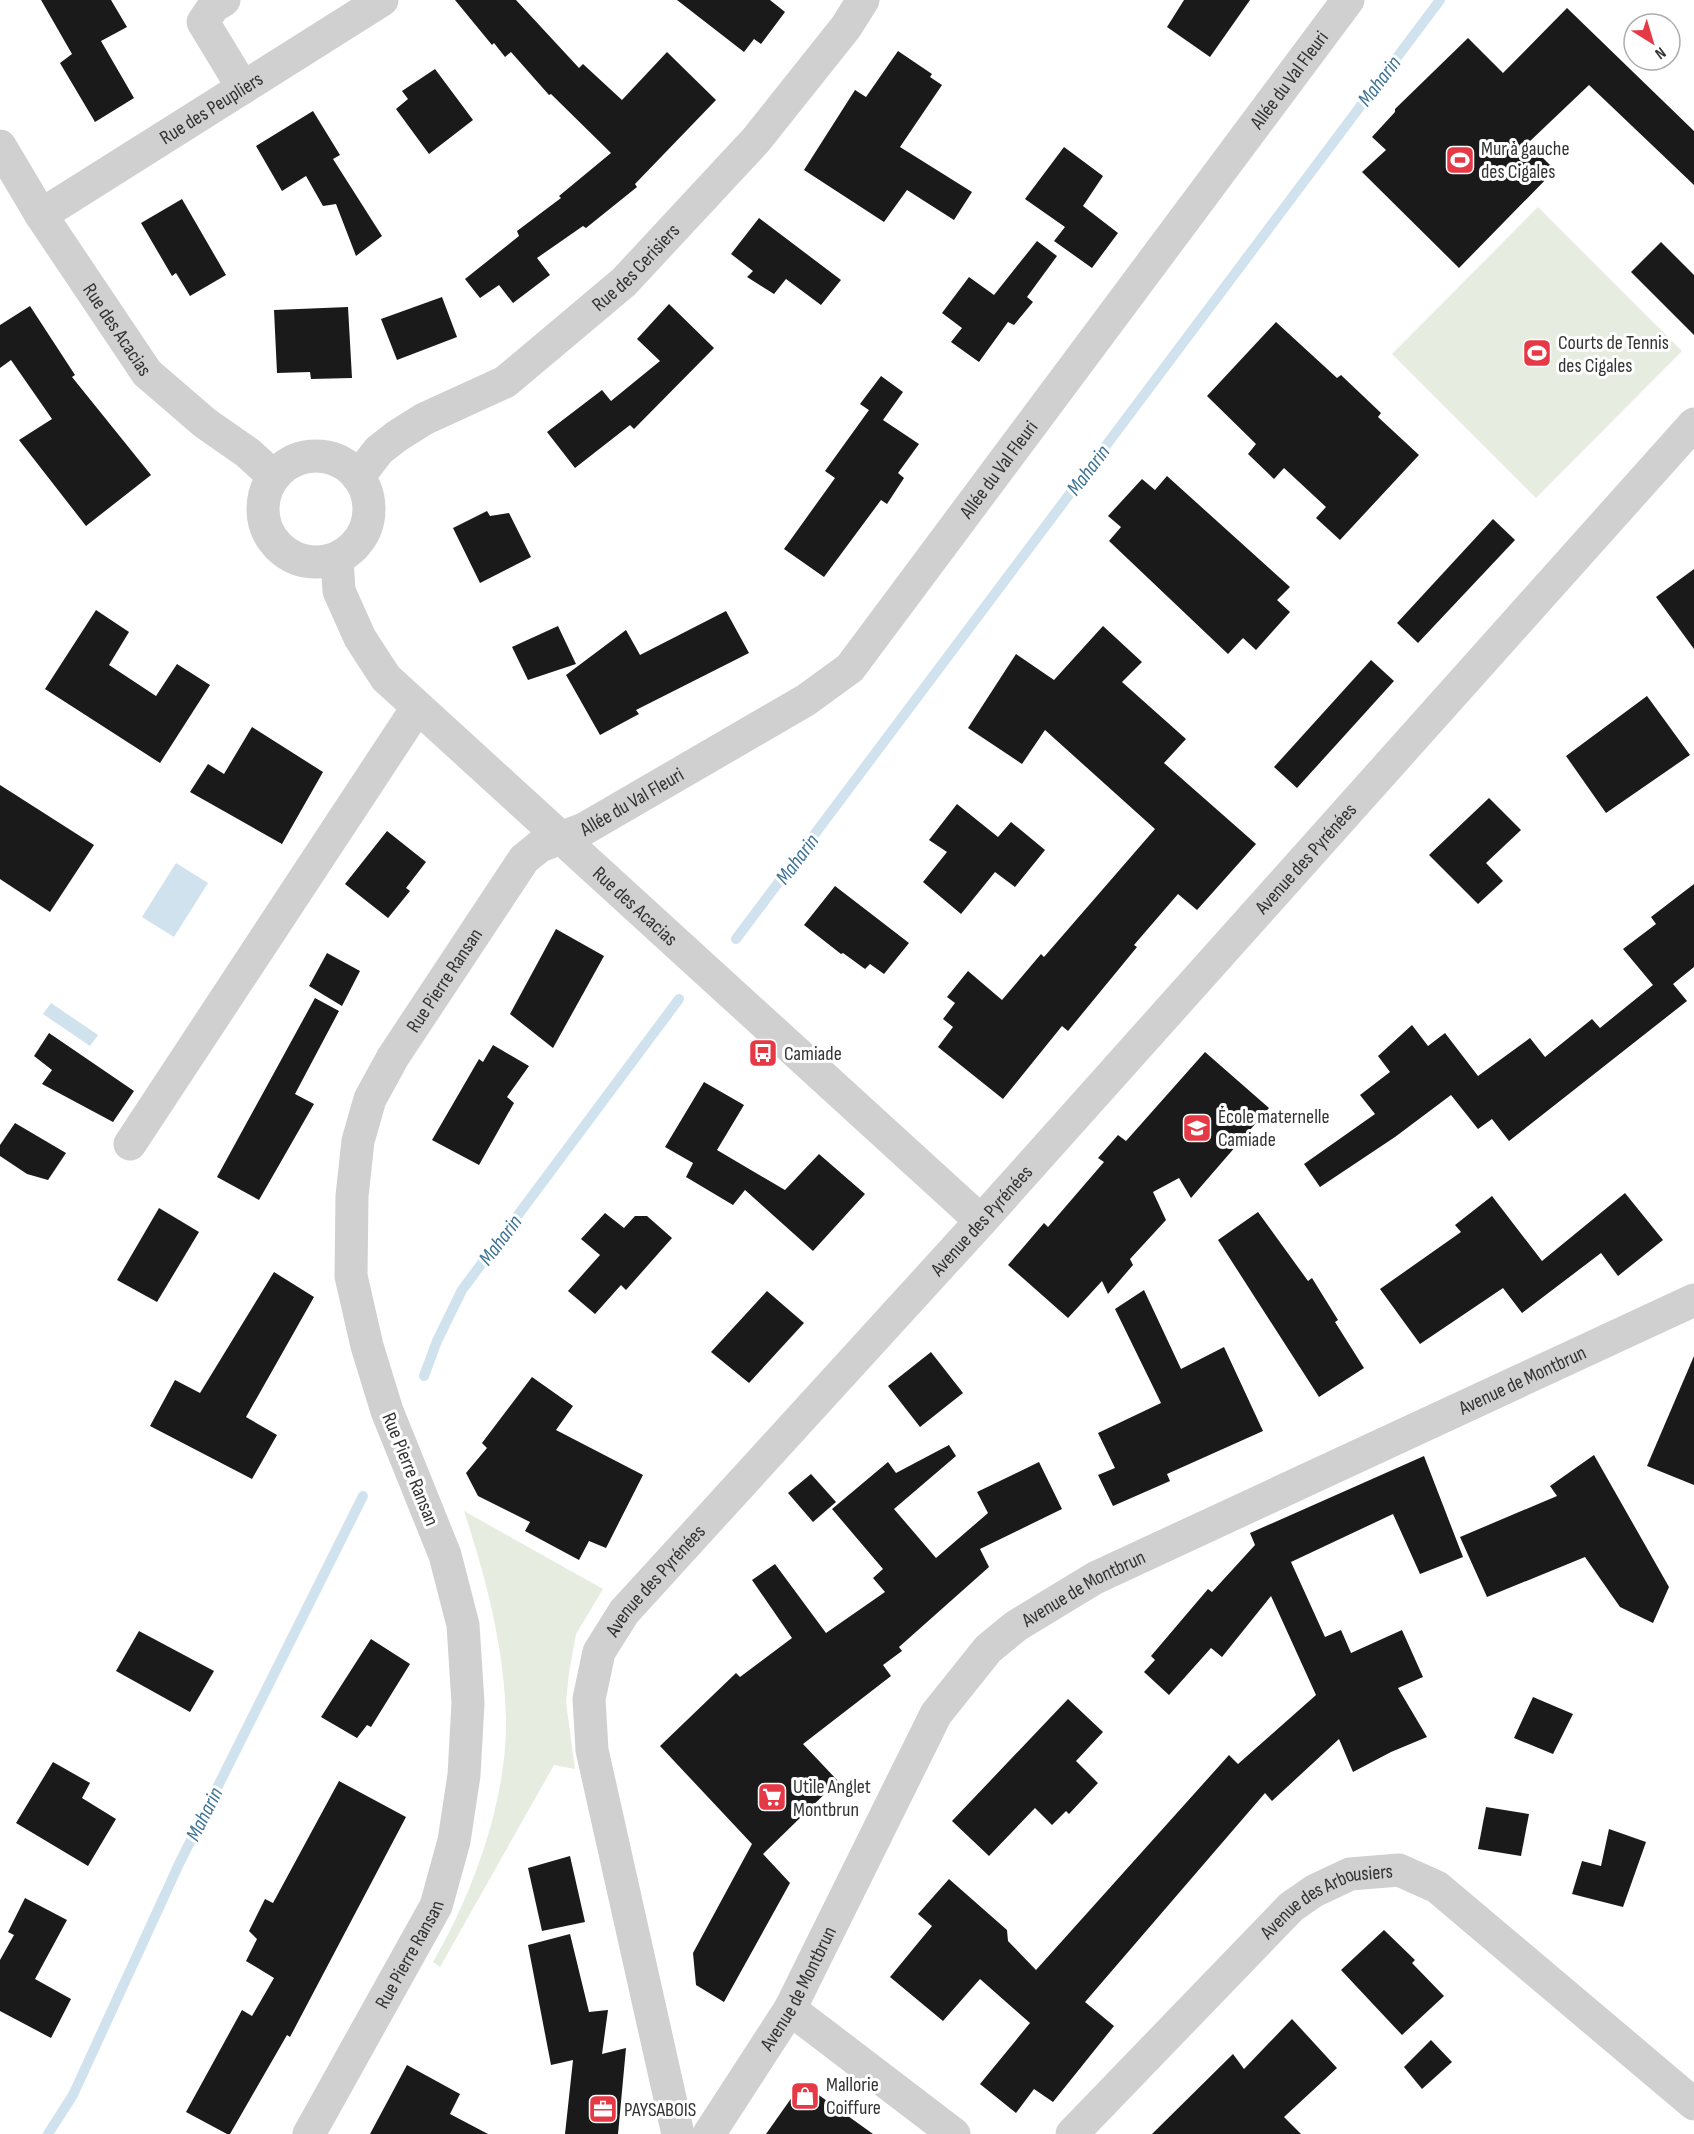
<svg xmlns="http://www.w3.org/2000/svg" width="1694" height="2134" font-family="'Sofia Sans Condensed',sans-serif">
	<rect width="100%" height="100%" fill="#fff"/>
	<!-- green -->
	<g fill="#e6ecdf">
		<path d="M 1538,207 L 1682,351 L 1536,498 L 1392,354 Z"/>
		<path d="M 464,1511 L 603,1589 L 576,1634 L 569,1673 L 566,1702 L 575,1769 L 554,1765 L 440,1967 L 433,1962 C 473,1894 507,1800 506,1720 C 505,1650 486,1578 464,1511 Z"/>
	</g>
	<!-- water -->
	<g fill="#cfe2ee">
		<path d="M 176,863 L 208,883 L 174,937 L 142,917 Z"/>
		<path d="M 51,1003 L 98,1035 L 90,1046 L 43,1014 Z"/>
	</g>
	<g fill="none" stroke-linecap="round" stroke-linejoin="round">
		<!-- stream -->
		<g stroke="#cfe2ee" stroke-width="10">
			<path d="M 736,939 L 1440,0"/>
			<path d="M 424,1376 L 437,1341 L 462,1290 L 679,999"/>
			<path d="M 48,2134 L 73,2095 L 179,1864 L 363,1496"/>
		</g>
	</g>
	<!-- building -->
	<g fill="#1a1a1a">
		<path d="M 41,0 L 111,0 L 127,27 L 101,41 L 134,98 L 95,122 L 60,63 L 72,54 Z"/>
		<path d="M 455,0 L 516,0 L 579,68 L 583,64 L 622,100 L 667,52 L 716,100 L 635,184 L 637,187 L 586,228 L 583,226 L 537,258 L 550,275 L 513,303 L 499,285 L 480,298 L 465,279 L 519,236 L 517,231 L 561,198 L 559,196 L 611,153 L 551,94 L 549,95 L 511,52 L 505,57 L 494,43 L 492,45 Z"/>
		<path d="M 677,0 L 770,0 L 785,12 L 761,44 L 754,39 L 744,52 Z"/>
		<path d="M 1184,0 L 1250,0 L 1210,57 L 1167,27 Z"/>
		<path d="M 1567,8 L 1694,131 L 1694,185 L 1589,85 L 1528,143 L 1555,170 L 1459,268 L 1362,172 L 1386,150 L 1372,137 L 1395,112 L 1395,109 L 1468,38 L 1503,73 Z"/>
		<path d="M 898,51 L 932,74 L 930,77 L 942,85 L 900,147 L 972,192 L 954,220 L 907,190 L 884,222 L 804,170 L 855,90 L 866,97 Z"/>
		<path d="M 435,69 L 473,120 L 429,154 L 396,109 L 408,99 L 402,91 Z"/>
		<path d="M 313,111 L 340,155 L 333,159 L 382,236 L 356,256 L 336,204 L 323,206 L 306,176 L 282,191 L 256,146 Z"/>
		<path d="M 1064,147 L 1103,176 L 1083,206 L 1118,233 L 1092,268 L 1054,241 L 1065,227 L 1025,199 Z"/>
		<path d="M 182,199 L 226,275 L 190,296 L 176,273 L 172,276 L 141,223 Z"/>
		<path d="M 759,218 L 841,280 L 821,305 L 786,279 L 774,294 L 747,277 L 753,271 L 731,254 Z"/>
		<path d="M 1037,241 L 1057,256 L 1027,297 L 1033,302 L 1014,325 L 1008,322 L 979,362 L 951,342 L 962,328 L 942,313 L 969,277 L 994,295 Z"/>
		<path d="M 1661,242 L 1694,275 L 1694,335 L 1631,272 Z"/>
		<path d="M 442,297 L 457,337 L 397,360 L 381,319 Z"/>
		<path d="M 669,304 L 714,348 L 634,429 L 630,425 L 575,468 L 547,432 L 602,390 L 611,401 L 660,361 L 637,339 Z"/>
		<path d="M 30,306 L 75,375 L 72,377 L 151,475 L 86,526 L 19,440 L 52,419 L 11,360 L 0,368 L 0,325 Z"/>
		<path d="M 348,307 L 352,378 L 311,379 L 310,372 L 277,373 L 274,310 Z"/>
		<path d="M 1276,322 L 1337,378 L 1341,375 L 1381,413 L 1378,417 L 1419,455 L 1340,540 L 1316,518 L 1326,507 L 1284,468 L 1274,479 L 1248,454 L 1256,444 L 1207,396 Z"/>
		<path d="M 881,376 L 903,392 L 883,420 L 919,444 L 898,473 L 904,478 L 887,504 L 881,500 L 824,577 L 784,549 L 835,478 L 825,471 L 869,410 L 879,417 L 860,404 Z"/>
		<path d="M 1167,476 L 1290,587 L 1277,600 L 1290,612 L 1256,650 L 1243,638 L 1228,654 L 1109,541 L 1121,527 L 1108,516 L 1142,479 L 1155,490 Z"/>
		<path d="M 487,511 L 490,516 L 509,513 L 531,557 L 480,583 L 453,528 Z"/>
		<path d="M 1493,519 L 1515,540 L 1418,643 L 1397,623 Z"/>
		<path d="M 1694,569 L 1694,649 L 1656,597 Z"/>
		<path d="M 96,610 L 129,632 L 109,665 L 156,696 L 177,664 L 210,685 L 160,763 L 45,689 Z"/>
		<path d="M 726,611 L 749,653 L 636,710 L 639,714 L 600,735 L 566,675 L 626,630 L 640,655 Z"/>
		<path d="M 558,626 L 576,664 L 528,680 L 512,647 Z"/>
		<path d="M 1103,626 L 1142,662 L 1122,682 L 1186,739 L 1164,763 L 1256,844 L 1197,910 L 1178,894 L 1134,945 L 1137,947 L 1068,1031 L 1062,1026 L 1003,1099 L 938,1047 L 953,1027 L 943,1019 L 955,1003 L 947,997 L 968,971 L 1002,1000 L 1041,954 L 1044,957 L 1155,829 L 1045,730 L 1022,764 L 968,728 L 1016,654 L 1054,680 Z"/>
		<path d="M 1371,660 L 1394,681 L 1297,788 L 1274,767 Z"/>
		<path d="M 1647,696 L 1690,755 L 1606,813 L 1566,756 Z"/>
		<path d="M 252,727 L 323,772 L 282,844 L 190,792 L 208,764 L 224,774 Z"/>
		<path d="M 0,785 L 94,845 L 50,912 L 0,879 Z"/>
		<path d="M 1489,798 L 1521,830 L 1486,863 L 1503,881 L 1478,904 L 1429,855 Z"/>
		<path d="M 957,804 L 998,837 L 1011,822 L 1045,850 L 1015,887 L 995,872 L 961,914 L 923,882 L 947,852 L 929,840 Z"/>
		<path d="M 387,831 L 426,862 L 406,888 L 410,891 L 388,918 L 345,884 Z"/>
		<path d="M 1694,884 L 1694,967 L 1673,984 L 1687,1001 L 1509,1141 L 1492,1119 L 1478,1129 L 1451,1095 L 1395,1137 L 1320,1187 L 1304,1164 L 1375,1114 L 1360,1095 L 1390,1072 L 1378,1056 L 1412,1025 L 1428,1046 L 1445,1033 L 1478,1076 L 1530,1038 L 1545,1057 L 1592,1019 L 1600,1028 L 1653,985 L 1623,949 L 1656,924 L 1651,917 Z"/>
		<path d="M 835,886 L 909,943 L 884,974 L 870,964 L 865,969 L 843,953 L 841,954 L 804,925 Z"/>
		<path d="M 556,929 L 604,956 L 553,1048 L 510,1014 Z"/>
		<path d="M 327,953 L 360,971 L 342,1006 L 309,986 Z"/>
		<path d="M 315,998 L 339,1011 L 295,1094 L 314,1104 L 259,1200 L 217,1177 Z"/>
		<path d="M 49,1033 L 134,1091 L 113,1122 L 42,1084 L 52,1070 L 34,1056 Z"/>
		<path d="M 493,1045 L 529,1066 L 507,1097 L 514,1103 L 479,1165 L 432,1140 L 479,1059 L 483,1062 Z"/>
		<path d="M 1205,1052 L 1269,1108 L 1191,1198 L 1179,1178 L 1153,1192 L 1166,1220 L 1130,1259 L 1133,1265 L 1108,1294 L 1102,1281 L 1068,1318 L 1008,1265 L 1044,1223 L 1048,1227 L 1104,1162 L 1098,1158 L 1118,1135 L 1126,1141 Z"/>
		<path d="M 704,1082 L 744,1105 L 717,1150 L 785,1190 L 819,1154 L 865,1194 L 813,1251 L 745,1190 L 733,1205 L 686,1177 L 693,1163 L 665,1147 Z"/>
		<path d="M 15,1123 L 66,1153 L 48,1180 L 27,1174 L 0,1156 L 0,1145 Z"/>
		<path d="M 1625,1193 L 1663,1240 L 1618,1276 L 1601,1253 L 1522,1313 L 1503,1288 L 1420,1344 L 1380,1289 L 1461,1232 L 1455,1225 L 1492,1196 L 1542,1261 Z"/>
		<path d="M 159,1208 L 199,1232 L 157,1302 L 117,1280 Z"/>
		<path d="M 1258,1212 L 1308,1281 L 1312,1278 L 1338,1320 L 1335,1322 L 1364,1368 L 1319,1397 L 1218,1240 Z"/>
		<path d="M 605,1213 L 624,1228 L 635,1216 L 647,1216 L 672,1238 L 626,1290 L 621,1285 L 595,1314 L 568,1291 L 600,1255 L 581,1239 Z"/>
		<path d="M 274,1272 L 314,1297 L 246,1417 L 277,1435 L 252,1479 L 150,1426 L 175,1380 L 200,1393 Z"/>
		<path d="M 1144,1290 L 1181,1369 L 1224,1347 L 1263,1431 L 1167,1474 L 1170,1481 L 1113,1506 L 1098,1475 L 1115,1468 L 1098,1433 L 1161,1403 L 1115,1309 Z"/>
		<path d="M 767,1291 L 804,1323 L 749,1383 L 711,1352 Z"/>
		<path d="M 931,1352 L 963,1393 L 920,1427 L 888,1386 Z"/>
		<path d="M 1694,1356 L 1694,1485 L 1647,1466 Z"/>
		<path d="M 532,1377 L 573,1406 L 556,1430 L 643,1475 L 606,1548 L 589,1541 L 579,1560 L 525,1531 L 530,1522 L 478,1496 L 466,1473 L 487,1448 L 482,1443 Z"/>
		<path d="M 949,1445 L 956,1456 L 894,1509 L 936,1558 L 988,1513 L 977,1492 L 1039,1462 L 1062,1509 L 980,1549 L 989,1567 L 899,1647 L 902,1651 L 883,1665 L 891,1676 L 803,1744 L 838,1781 L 763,1854 L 790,1883 L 724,2002 L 696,1985 L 693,1953 L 752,1844 L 660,1746 L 736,1673 L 740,1677 L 792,1638 L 752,1580 L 775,1564 L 826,1633 L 885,1592 L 873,1578 L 883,1569 L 832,1509 L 888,1462 L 896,1473 Z"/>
		<path d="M 1594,1455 L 1669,1587 L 1653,1623 L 1620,1607 L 1585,1557 L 1487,1597 L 1460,1537 L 1557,1496 L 1550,1486 Z"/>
		<path d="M 1424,1456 L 1463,1557 L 1420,1574 L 1393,1514 L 1291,1562 L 1325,1637 L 1341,1630 L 1351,1653 L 1402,1630 L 1423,1677 L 1398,1688 L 1427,1737 L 1391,1752 L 1353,1772 L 1339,1739 L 1272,1801 L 1265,1793 L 1085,2002 L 1114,2026 L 1053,2102 L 1034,2089 L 1016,2113 L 980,2084 L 1030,2023 L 980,1979 L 943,2021 L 890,1977 L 932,1926 L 918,1914 L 949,1879 L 1007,1930 L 1008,1941 L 1036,1970 L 1229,1755 L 1238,1764 L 1316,1695 L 1271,1596 L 1222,1657 L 1211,1648 L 1169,1695 L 1144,1672 L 1155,1660 L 1151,1656 L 1208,1589 L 1212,1592 L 1255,1545 L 1250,1533 Z"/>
		<path d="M 811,1474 L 836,1502 L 813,1522 L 788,1493 Z"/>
		<path d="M 139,1631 L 214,1671 L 190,1712 L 116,1671 Z"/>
		<path d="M 371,1639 L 410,1664 L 371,1727 L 367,1725 L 357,1738 L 321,1717 Z"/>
		<path d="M 1533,1697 L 1573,1714 L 1553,1754 L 1514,1738 Z"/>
		<path d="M 1068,1699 L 1103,1732 L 1076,1761 L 1098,1783 L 1069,1814 L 1066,1811 L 1052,1825 L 1035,1808 L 989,1856 L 952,1821 Z"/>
		<path d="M 53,1762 L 90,1783 L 82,1798 L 116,1819 L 88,1866 L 16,1823 Z"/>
		<path d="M 339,1781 L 406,1817 L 290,2037 L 287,2035 L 230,2134 L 227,2134 L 186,2112 L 242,2010 L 252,2016 L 274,1978 L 246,1961 L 257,1939 L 249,1931 L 265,1899 L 273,1903 Z"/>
		<path d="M 1486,1807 L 1529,1814 L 1521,1856 L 1478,1849 Z"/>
		<path d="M 1609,1829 L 1646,1842 L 1623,1907 L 1572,1894 L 1582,1861 L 1601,1866 Z"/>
		<path d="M 570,1856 L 585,1922 L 542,1931 L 528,1868 Z"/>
		<path d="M 25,1898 L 67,1920 L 35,1979 L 71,1999 L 51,2038 L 0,2011 L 0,1960 L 14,1935 L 8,1932 Z"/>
		<path d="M 1384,1930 L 1415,1960 L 1412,1963 L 1444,1996 L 1402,2035 L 1341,1970 Z"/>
		<path d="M 570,1934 L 589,2012 L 608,2010 L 602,2054 L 626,2048 L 618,2134 L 565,2134 L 573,2060 L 551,2065 L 528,1945 Z"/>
		<path d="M 1292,2019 L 1337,2068 L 1284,2117 L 1301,2134 L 1152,2134 L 1233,2054 L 1244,2069 Z"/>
		<path d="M 1431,2040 L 1452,2062 L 1422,2089 L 1404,2067 Z"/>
		<path d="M 407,2065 L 460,2094 L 450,2114 L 488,2134 L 370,2134 Z"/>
		<path d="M 802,2083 L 873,2134 L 766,2134 Z"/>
	</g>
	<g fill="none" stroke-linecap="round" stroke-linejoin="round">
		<!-- minor -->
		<g stroke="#d0d0d0" stroke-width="33">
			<path d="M 224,0 L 214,6 L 203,22 L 243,88"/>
			<path id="s1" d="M 0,146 L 41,215 L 147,373 L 205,423 L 248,453 L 273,476"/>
			<path id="s2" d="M 41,215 L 382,0"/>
			<circle cx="316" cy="509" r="53"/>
			<path id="s3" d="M 358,477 L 379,450 L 397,436 L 424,419 L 505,382 L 624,282 L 756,140 L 846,27 L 863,0"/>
			<path id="s4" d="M 337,558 L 339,591 L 360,638 L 386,678 L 981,1221"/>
			<path d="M 130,1144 L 417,708"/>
			<path d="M 790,2009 L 954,2134"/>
			<path id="s5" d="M 309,2134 L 436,1906 L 454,1841 L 464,1775 L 468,1703 L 463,1625 L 445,1555 L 387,1411 L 367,1346 L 351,1276 L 352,1196 L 358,1141 L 370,1099 L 393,1057 L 524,859 L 540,846 L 584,829 L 806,700 L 850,668 L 1348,0"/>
			<path id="s6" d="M 678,2134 L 592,1750 L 589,1699 L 599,1652 L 624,1612 L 981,1221 L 1694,424"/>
			<path id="s7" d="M 709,2134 L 790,2009 L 936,1714 L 988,1649 L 1016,1626 L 1095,1578 L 1694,1300"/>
			<path id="s8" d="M 1072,2134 L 1291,1907 L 1314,1891 L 1350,1874 L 1399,1870 L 1437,1887 L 1694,2104"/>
		</g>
	</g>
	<!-- icons -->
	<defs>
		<g id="stadium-square" transform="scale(1.5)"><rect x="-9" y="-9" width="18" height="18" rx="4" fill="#e63946" stroke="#fff"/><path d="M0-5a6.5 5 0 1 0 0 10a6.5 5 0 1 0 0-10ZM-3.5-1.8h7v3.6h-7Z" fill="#fff"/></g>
		<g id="bus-square" transform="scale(1.5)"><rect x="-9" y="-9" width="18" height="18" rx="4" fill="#e63946" stroke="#fff"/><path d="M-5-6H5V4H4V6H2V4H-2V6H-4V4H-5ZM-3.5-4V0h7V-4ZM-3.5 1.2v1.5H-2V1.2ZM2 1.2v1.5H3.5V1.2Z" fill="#fff"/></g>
		<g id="school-square" transform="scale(1.5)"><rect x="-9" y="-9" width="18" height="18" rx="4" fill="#e63946" stroke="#fff"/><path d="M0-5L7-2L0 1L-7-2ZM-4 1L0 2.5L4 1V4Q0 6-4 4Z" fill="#fff"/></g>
		<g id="supermarket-square" transform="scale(1.5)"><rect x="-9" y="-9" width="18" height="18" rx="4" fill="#e63946" stroke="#fff"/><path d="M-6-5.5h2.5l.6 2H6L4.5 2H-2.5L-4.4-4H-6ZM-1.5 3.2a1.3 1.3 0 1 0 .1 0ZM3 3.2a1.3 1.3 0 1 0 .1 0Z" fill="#fff"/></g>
		<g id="shop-square" transform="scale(1.5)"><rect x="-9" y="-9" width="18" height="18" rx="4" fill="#e63946" stroke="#fff"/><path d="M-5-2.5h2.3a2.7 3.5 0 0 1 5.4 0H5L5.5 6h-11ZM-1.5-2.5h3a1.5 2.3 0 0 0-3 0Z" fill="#fff"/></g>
		<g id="office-square" transform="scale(1.5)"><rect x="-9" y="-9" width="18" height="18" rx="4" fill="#e63946" stroke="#fff"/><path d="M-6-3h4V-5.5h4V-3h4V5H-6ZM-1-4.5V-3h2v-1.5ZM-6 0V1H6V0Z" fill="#fff"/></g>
	</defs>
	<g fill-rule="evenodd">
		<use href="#stadium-square" x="1460" y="160"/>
		<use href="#stadium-square" x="1537" y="353"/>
		<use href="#bus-square" x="763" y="1053"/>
		<use href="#school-square" x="1197" y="1128"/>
		<use href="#supermarket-square" x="772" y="1797"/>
		<use href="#shop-square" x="805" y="2096"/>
		<use href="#office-square" x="603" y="2109"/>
	</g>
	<g text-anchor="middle" stroke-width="6" stroke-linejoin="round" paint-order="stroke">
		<!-- street labels -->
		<g font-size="20" fill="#333" stroke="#fff">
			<text dy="7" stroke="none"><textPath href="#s5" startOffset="2490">Allée du Val Fleuri</textPath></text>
			<text dy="7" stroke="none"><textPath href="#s2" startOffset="201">Rue des Peupliers</textPath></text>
			<text dy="7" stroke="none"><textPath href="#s3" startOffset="352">Rue des Cerisiers</textPath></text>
			<text dy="7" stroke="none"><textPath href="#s1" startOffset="218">Rue des Acacias</textPath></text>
			<text dy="7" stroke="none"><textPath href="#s5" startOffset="2004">Allée du Val Fleuri</textPath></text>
			<text dy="7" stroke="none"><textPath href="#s5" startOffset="1500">Allée du Val Fleuri</textPath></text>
			<text dy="7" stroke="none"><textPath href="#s6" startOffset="1556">Avenue des Pyrénées</textPath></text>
			<text dy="7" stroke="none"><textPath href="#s4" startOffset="470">Rue des Acacias</textPath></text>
			<text dy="7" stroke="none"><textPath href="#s5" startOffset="1232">Rue Pierre Ransan</textPath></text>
			<text dy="7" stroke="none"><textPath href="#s6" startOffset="1070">Avenue des Pyrénées</textPath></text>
			<text dy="7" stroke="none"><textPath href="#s7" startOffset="1161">Avenue de Montbrun</textPath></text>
			<text transform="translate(411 1469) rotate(68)" y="7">Rue Pierre Ransan</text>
			<text dy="7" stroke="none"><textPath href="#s6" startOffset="584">Avenue des Pyrénées</textPath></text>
			<text dy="7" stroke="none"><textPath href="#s7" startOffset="675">Avenue de Montbrun</textPath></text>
			<text dy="7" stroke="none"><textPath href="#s8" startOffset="351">Avenue des Arbousiers</textPath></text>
			<text dy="7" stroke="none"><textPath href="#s5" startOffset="206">Rue Pierre Ransan</textPath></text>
			<text dy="7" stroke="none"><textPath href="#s7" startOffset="171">Avenue de Montbrun</textPath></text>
		</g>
		<!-- poi labels -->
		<g font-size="20" fill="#333" stroke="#fff" text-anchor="start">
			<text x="1481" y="155">Mur à gauche<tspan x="1481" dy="23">des Cigales</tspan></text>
			<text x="1558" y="349">Courts de Tennis<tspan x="1558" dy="23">des Cigales</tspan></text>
			<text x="784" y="1060">Camiade</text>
			<text x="1218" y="1123">École maternelle<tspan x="1218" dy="23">Camiade</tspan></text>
			<text x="793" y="1793">Utile Anglet<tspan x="793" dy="23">Montbrun</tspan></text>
			<text x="826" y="2091">Mallorie<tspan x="826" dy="23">Coiffure</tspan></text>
			<text x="624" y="2116">PAYSABOIS</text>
		</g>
		<!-- water labels -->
		<g font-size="21" font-style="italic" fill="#3f7597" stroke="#fff">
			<text transform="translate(1379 81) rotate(-53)" y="7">Maharin</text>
			<text transform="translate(1088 470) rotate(-53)" y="7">Maharin</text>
			<text transform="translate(797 859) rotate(-53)" y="7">Maharin</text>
			<text transform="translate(500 1240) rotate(-53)" y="7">Maharin</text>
			<text transform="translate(204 1814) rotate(-63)" y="7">Maharin</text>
		</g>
	</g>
	<!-- north arrow -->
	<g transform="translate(1652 42) rotate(143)"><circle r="28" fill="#ffffff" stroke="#adadad" stroke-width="1.5"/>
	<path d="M0-4.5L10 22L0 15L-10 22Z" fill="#e63946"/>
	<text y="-9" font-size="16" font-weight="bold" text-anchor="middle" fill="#333333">N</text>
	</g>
</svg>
